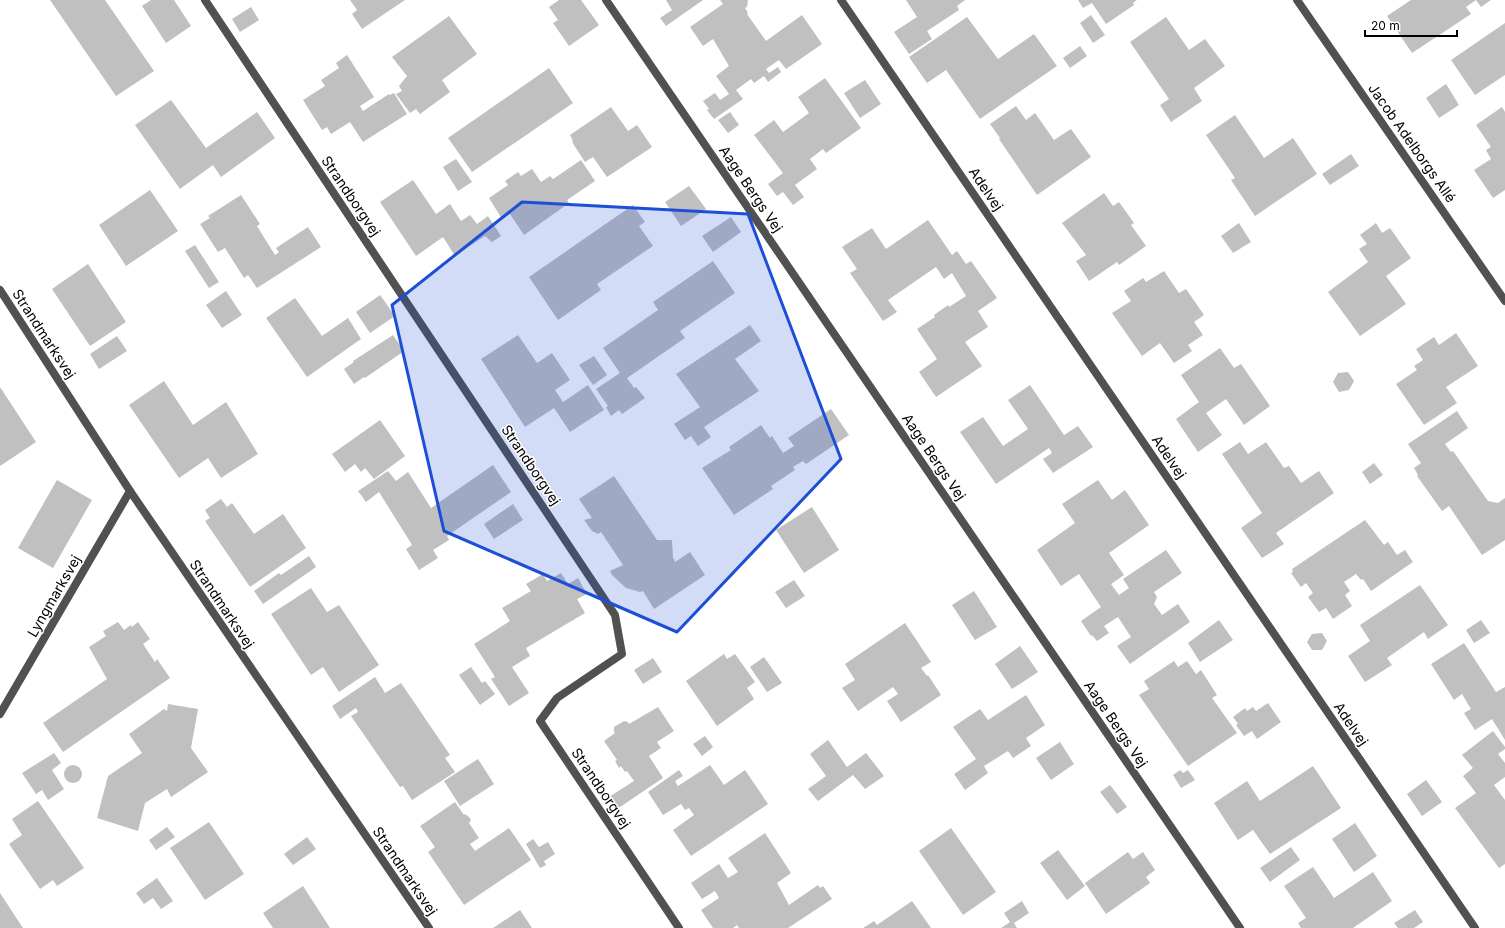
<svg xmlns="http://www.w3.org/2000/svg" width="1505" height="928" font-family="Inter,sans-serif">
	<rect width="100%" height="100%" fill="#fff"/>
	<!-- building -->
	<g fill="#c0c0c0">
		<path d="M 50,0 L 105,0 L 154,71 L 116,96 Z"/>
		<path d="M 151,0 L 174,0 L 191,26 L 166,43 L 142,6 Z"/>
		<path d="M 350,0 L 405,0 L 362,29 L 352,14 L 357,10 Z"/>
		<path d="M 559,0 L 581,0 L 599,25 L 569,46 L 553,23 L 558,20 L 549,7 Z"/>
		<path d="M 666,0 L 703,0 L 666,26 L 660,18 L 672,10 Z"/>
		<path d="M 720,0 L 748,0 L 747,7 L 745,8 L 748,13 L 747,14 L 766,41 L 802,15 L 822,44 L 786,69 L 779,60 L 766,69 L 769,73 L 778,67 L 781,72 L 768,82 L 764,76 L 754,83 L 751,79 L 736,90 L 743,99 L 714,119 L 707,110 L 709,109 L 703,101 L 715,93 L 720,100 L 729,94 L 716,76 L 729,66 L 713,39 L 703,46 L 690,27 L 723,4 Z"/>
		<path d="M 906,0 L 965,0 L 957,6 L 959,10 L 927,31 L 932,39 L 909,54 L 894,32 L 917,17 Z"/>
		<path d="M 1078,0 L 1137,0 L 1133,3 L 1134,5 L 1106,24 L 1092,3 L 1083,8 Z"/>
		<path d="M 1411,0 L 1476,0 L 1466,7 L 1471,14 L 1412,53 L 1387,16 Z"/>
		<path d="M 1476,0 L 1491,0 L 1481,7 Z"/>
		<path d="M 251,7 L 259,20 L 240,32 L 232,19 Z"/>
		<path d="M 1091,15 L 1105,35 L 1093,43 L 1080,23 Z"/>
		<path d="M 449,16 L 477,54 L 442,80 L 450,92 L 420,114 L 416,109 L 410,113 L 396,94 L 402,91 L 399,86 L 407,76 L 392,57 Z"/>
		<path d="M 967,17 L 998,59 L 1034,34 L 1057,66 L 980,119 L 946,70 L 927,83 L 909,57 Z"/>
		<path d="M 1166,17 L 1189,50 L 1205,39 L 1225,66 L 1194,88 L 1202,101 L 1171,122 L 1160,105 L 1169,99 L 1130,42 Z"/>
		<path d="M 1505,23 L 1505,75 L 1475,95 L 1451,60 Z"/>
		<path d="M 1080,46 L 1087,56 L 1070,68 L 1063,58 Z"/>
		<path d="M 347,55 L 374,97 L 360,106 L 363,111 L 389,94 L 390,95 L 394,93 L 407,114 L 363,142 L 350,122 L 331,134 L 327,127 L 322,130 L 303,100 L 325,86 L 321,80 L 339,68 L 336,63 Z"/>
		<path d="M 549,68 L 573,103 L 472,172 L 448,138 Z"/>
		<path d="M 825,78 L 861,128 L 826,153 L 823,149 L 810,159 L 817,169 L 795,185 L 804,197 L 793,205 L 783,192 L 777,196 L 768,184 L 783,173 L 754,135 L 774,120 L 783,132 L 809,113 L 798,97 Z"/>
		<path d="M 865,80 L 881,104 L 860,118 L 844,93 Z"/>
		<path d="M 1446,84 L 1459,105 L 1439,118 L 1426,98 Z"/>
		<path d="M 171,100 L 206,148 L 257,112 L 275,138 L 221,177 L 213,165 L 180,189 L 135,125 Z"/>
		<path d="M 1016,106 L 1026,120 L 1035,113 L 1054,140 L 1071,129 L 1091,157 L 1037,195 L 999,139 L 1000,138 L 990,124 Z"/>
		<path d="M 611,107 L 628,131 L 637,125 L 652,147 L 607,177 L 593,157 L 585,162 L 572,142 L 573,141 L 570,135 Z"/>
		<path d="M 1502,107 L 1505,112 L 1505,190 L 1493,198 L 1474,170 L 1491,159 L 1486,150 L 1491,147 L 1476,125 Z"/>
		<path d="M 730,112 L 739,125 L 728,133 L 718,120 Z"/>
		<path d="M 1235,115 L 1264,158 L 1293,138 L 1317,174 L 1255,216 L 1231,180 L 1235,178 L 1206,135 Z"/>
		<path d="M 1351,154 L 1359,166 L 1330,185 L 1322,174 Z"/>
		<path d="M 456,159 L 472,182 L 458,191 L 443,167 Z"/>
		<path d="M 581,160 L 595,181 L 567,200 L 569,203 L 524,235 L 510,214 L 502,219 L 489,198 L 508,185 L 505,181 L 518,172 L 521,176 L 532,169 L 541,182 L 550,176 L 553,179 Z"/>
		<path d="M 413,180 L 436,214 L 450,204 L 461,221 L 470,215 L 477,224 L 488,216 L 501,236 L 492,242 L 485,236 L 455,256 L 443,237 L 416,256 L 380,202 Z"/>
		<path d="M 689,186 L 706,209 L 681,226 L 665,202 Z"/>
		<path d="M 150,190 L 178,231 L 126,266 L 99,225 Z"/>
		<path d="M 1104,193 L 1113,206 L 1119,202 L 1134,223 L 1131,225 L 1146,246 L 1119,265 L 1117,262 L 1089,281 L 1076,261 L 1086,255 L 1062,223 Z"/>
		<path d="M 241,195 L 260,224 L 257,226 L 275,255 L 279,252 L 276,248 L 308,227 L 321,247 L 257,288 L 248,275 L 244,278 L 225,248 L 218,252 L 200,224 L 210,218 L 208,216 Z"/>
		<path d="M 633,205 L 645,222 L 639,226 L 653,246 L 597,284 L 601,290 L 558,320 L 529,277 Z"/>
		<path d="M 731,217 L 741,232 L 713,252 L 702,236 Z"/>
		<path d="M 928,220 L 952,255 L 957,251 L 966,264 L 971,261 L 997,298 L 978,311 L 988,327 L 965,342 L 982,366 L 936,397 L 919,372 L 937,359 L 917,329 L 935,317 L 934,315 L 948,305 L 949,307 L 966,296 L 952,273 L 944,279 L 936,267 L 888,300 L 897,312 L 883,321 L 850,273 L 857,269 L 842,247 L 872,228 L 886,249 Z"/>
		<path d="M 1239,223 L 1251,242 L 1233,253 L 1221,236 Z"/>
		<path d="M 1376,223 L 1382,233 L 1390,228 L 1411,258 L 1386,276 L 1406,304 L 1360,336 L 1328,292 L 1368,262 L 1359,249 L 1367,244 L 1360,235 Z"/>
		<path d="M 195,245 L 219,282 L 209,288 L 185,251 Z"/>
		<path d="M 713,261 L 735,293 L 680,331 L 685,338 L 627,378 L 634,388 L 636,387 L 645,398 L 622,414 L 619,410 L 611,416 L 606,407 L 608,406 L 596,389 L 620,373 L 603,348 L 658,310 L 653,302 Z"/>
		<path d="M 88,264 L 126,322 L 90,346 L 52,289 Z"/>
		<path d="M 1164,271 L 1179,293 L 1186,289 L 1204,315 L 1194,322 L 1203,335 L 1188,345 L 1192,351 L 1174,363 L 1160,343 L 1142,356 L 1112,313 L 1131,301 L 1124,291 L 1143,278 L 1146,282 Z"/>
		<path d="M 226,291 L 242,315 L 222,328 L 206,305 Z"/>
		<path d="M 380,295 L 395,316 L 370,333 L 356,312 Z"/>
		<path d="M 295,298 L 322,336 L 348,318 L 361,339 L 307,377 L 266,318 Z"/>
		<path d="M 750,325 L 761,341 L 735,359 L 759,391 L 704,427 L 711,437 L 698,446 L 691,436 L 685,440 L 674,424 L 700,407 L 676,374 Z"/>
		<path d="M 1456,333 L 1478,366 L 1446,387 L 1457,403 L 1424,425 L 1396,384 L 1417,370 L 1414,366 L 1423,360 L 1416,349 L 1434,337 L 1439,345 Z"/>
		<path d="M 393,335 L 404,351 L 365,378 L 364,377 L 354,384 L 344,369 L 354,362 L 353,361 Z"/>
		<path d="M 518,335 L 537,363 L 552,353 L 570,380 L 555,390 L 563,402 L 588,385 L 604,410 L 570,432 L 554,408 L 525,427 L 481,359 Z"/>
		<path d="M 117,336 L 127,351 L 99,369 L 90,354 Z"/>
		<path d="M 1220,348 L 1234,368 L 1241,364 L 1270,406 L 1244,425 L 1226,399 L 1206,413 L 1222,435 L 1198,452 L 1176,419 L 1199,402 L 1181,375 Z"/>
		<path d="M 594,356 L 607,375 L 593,385 L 579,365 Z"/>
		<path d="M 1348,372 L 1354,381 L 1349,390 L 1339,392 L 1333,382 L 1338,373 Z"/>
		<path d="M 164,381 L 193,425 L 226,402 L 258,454 L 221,478 L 208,458 L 179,478 L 129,405 Z"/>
		<path d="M 1030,385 L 1064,435 L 1078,426 L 1093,447 L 1053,473 L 1043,459 L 1052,453 L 1049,448 L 996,484 L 960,432 L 983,417 L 1003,446 L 1028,429 L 1008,400 Z"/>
		<path d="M 0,387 L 36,442 L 0,466 Z"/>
		<path d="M 831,409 L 849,435 L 806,464 L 803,461 L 793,467 L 795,470 L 771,486 L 773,489 L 734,515 L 702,468 L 731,450 L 729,447 L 761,425 L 770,438 L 772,436 L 783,453 L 794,446 L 788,438 Z"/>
		<path d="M 1457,411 L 1468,428 L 1445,444 L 1451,452 L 1453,451 L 1488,501 L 1498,503 L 1505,498 L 1505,540 L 1482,555 L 1449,506 L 1442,511 L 1417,476 L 1418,475 L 1414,468 L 1421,463 L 1408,444 Z"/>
		<path d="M 380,420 L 405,456 L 374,479 L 365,468 L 361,472 L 355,464 L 345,472 L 332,454 Z"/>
		<path d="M 1240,442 L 1248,454 L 1266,442 L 1284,468 L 1289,466 L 1301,483 L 1319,471 L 1334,493 L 1276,533 L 1284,544 L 1262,558 L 1241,528 L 1262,513 L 1222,454 Z"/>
		<path d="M 1374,463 L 1383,475 L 1370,484 L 1362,472 Z"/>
		<path d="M 493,465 L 511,492 L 447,536 L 449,540 L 433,550 L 438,558 L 419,570 L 406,549 L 412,545 L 379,492 L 366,502 L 358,491 L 388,471 L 396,481 L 408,472 L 431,508 Z"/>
		<path d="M 614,476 L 657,540 L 672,540 L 673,557 L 675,562 L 690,552 L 705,575 L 654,609 L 643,591 L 640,592 L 626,588 L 612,575 L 610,571 L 623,565 L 601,532 L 598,534 L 592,531 L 584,520 L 592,518 L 579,499 Z"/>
		<path d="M 57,480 L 92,500 L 53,568 L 18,548 Z"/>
		<path d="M 1098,480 L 1112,500 L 1125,490 L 1149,525 L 1109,553 L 1124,575 L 1111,584 L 1119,595 L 1129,588 L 1123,579 L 1166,550 L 1182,573 L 1154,592 L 1157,597 L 1154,604 L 1162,615 L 1178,604 L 1190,622 L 1130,664 L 1117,646 L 1131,637 L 1118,617 L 1104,626 L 1109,633 L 1097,641 L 1092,635 L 1091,636 L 1081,621 L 1101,607 L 1079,574 L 1061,586 L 1037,550 L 1075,523 L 1062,504 Z"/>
		<path d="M 221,499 L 227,507 L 232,503 L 254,534 L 283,514 L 306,548 L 250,587 L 205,521 L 210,518 L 205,510 Z"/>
		<path d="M 513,504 L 523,520 L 494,539 L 484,524 Z"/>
		<path d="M 812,507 L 839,550 L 804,573 L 776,530 Z"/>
		<path d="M 1365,520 L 1384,545 L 1388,542 L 1397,555 L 1405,550 L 1413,562 L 1371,591 L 1363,579 L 1361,580 L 1356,574 L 1344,582 L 1350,591 L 1345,595 L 1352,606 L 1333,619 L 1326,608 L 1319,612 L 1308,597 L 1313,593 L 1306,583 L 1301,587 L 1291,573 L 1293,572 L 1292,569 Z"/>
		<path d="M 309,556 L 316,567 L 263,604 L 254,591 L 279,573 L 281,575 Z"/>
		<path d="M 561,573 L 568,584 L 578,578 L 587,594 L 577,599 L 585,613 L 526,648 L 530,656 L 512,667 L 529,693 L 509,706 L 491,679 L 495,677 L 474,644 L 510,621 L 502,608 L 531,591 L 526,584 L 543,574 L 547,581 Z"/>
		<path d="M 794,580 L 805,596 L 786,608 L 775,592 Z"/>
		<path d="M 1420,585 L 1448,625 L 1428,639 L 1424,632 L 1387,658 L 1392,665 L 1365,682 L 1348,656 L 1370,641 L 1360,625 Z"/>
		<path d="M 311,588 L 327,612 L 339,605 L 379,665 L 339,692 L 323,667 L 311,675 L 271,614 Z"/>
		<path d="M 974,591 L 997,627 L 975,640 L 952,605 Z"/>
		<path d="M 1219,620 L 1233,640 L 1200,662 L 1188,643 Z"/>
		<path d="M 1481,620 L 1490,633 L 1474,643 L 1466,630 Z"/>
		<path d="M 118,622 L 124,630 L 131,625 L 132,627 L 138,622 L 150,639 L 143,644 L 155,662 L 157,659 L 170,678 L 63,752 L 43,723 L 107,679 L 89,647 L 106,636 L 103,631 Z"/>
		<path d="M 905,623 L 931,662 L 921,668 L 927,676 L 928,675 L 941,695 L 901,722 L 887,701 L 898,694 L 893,687 L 858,711 L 842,688 L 855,680 L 845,664 Z"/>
		<path d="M 1322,633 L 1327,641 L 1322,650 L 1312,650 L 1307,642 L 1312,634 Z"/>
		<path d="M 1464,643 L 1496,692 L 1505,687 L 1505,740 L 1492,719 L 1475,730 L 1464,713 L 1471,709 L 1462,694 L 1454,700 L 1431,664 Z"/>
		<path d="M 1020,646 L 1038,672 L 1012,689 L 995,664 Z"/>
		<path d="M 724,654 L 727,659 L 735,654 L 755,682 L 747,688 L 754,699 L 717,726 L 686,681 Z"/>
		<path d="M 764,657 L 782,683 L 767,692 L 750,667 Z"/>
		<path d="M 653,658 L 662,672 L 643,684 L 634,670 Z"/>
		<path d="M 1174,661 L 1178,667 L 1187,661 L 1196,674 L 1201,670 L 1217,695 L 1212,698 L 1237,733 L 1188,766 L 1139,695 L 1149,689 L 1144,681 Z"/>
		<path d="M 471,667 L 482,683 L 485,681 L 495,694 L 480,705 L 459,675 Z"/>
		<path d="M 375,677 L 385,693 L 401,683 L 450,755 L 445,758 L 455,772 L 412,800 L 403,786 L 400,787 L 351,716 L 358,712 L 356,708 L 340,719 L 332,706 Z"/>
		<path d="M 1026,695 L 1045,725 L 1026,738 L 1031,746 L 1013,758 L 1008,751 L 984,766 L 988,773 L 965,790 L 954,774 L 976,759 L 953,727 L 980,709 L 988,720 Z"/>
		<path d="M 1268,703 L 1281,722 L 1257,739 L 1252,731 L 1244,736 L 1236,725 L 1238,724 L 1233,717 L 1245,708 L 1247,711 L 1253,707 L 1256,711 Z"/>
		<path d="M 168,704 L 198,709 L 191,748 L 208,772 L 171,797 L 167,789 L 145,803 L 138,831 L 97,818 L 108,776 L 142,753 L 129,734 L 164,709 L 167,711 Z"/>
		<path d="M 658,707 L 674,731 L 657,742 L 661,748 L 649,756 L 663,778 L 617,809 L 609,797 L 634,781 L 627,771 L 625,772 L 621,766 L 619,768 L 615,761 L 617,760 L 604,741 L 615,733 L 614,731 L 614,727 L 624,721 L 628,722 L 629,724 Z"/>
		<path d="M 1493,731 L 1505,747 L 1505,749 L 1498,754 L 1505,763 L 1505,777 L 1494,785 L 1505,800 L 1505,864 L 1499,868 L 1455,808 L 1476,793 L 1463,776 L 1473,768 L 1462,755 Z"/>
		<path d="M 705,736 L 713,747 L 702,756 L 693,744 Z"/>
		<path d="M 828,740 L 847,767 L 866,753 L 884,776 L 865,789 L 853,775 L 818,801 L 808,789 L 826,776 L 810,754 Z"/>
		<path d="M 1060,742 L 1074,764 L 1051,780 L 1036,758 Z"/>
		<path d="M 54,753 L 61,763 L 52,770 L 64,789 L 48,800 L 42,790 L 36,794 L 22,773 Z"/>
		<path d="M 478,759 L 494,784 L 460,806 L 444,781 Z"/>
		<circle cx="73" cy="774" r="9"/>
		<path d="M 710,765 L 724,785 L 745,770 L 768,804 L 691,856 L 673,830 L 694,815 L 689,808 L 685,810 L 681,804 L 663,815 L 648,792 L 679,770 L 683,776 L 675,781 L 678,786 Z"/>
		<path d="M 1313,766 L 1341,808 L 1270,854 L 1253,830 L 1238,840 L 1214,803 L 1247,781 L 1260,801 Z"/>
		<path d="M 1180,770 L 1183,773 L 1188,770 L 1195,780 L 1181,788 L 1173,775 Z"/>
		<path d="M 1426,780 L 1442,802 L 1422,816 L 1407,794 Z"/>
		<path d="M 1110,785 L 1127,807 L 1117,814 L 1100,792 Z"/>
		<path d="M 38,801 L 84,868 L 57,886 L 53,880 L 40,889 L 9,844 L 22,835 L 12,819 Z"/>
		<path d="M 455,802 L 464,815 L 465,814 L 469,817 L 471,820 L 469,823 L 479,838 L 470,844 L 475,851 L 509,828 L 531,860 L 464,905 L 428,852 L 435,847 L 420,826 Z"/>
		<path d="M 209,822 L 244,874 L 205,900 L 170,848 Z"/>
		<path d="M 1355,823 L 1377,856 L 1354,872 L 1332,839 Z"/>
		<path d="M 167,827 L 175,837 L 156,850 L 149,840 Z"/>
		<path d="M 951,828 L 996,892 L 963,915 L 919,851 Z"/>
		<path d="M 765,833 L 791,873 L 777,883 L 789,905 L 818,885 L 820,888 L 823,886 L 832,899 L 788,928 L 739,928 L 737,925 L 733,928 L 713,928 L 701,910 L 719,898 L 715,891 L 702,899 L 691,883 L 719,864 L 728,878 L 738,872 L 728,858 Z"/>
		<path d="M 307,837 L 316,849 L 293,865 L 284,854 Z"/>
		<path d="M 533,839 L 539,847 L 548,842 L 555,854 L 544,861 L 546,865 L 540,868 L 526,844 Z"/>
		<path d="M 1291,847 L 1300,860 L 1270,882 L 1260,868 Z"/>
		<path d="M 1058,850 L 1085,886 L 1067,900 L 1040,863 Z"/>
		<path d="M 1128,852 L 1133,859 L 1143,852 L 1155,870 L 1146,877 L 1150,883 L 1106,914 L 1085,883 Z"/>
		<path d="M 1313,867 L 1334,898 L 1373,872 L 1392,901 L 1353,928 L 1301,928 L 1298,923 L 1306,918 L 1284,886 Z"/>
		<path d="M 157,878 L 173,901 L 161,909 L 153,898 L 144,904 L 136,893 Z"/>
		<path d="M 303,886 L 330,928 L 273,928 L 263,913 Z"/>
		<path d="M 0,893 L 23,928 L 0,928 Z"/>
		<path d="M 912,901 L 931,928 L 863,928 L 874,921 L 877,925 Z"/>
		<path d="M 1022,901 L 1029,913 L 1014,923 L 1017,928 L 1001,928 L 1010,922 L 1004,913 Z"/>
		<path d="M 520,910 L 532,928 L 493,928 Z"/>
		<path d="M 1415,910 L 1423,922 L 1414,928 L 1398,928 L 1394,923 Z"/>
	</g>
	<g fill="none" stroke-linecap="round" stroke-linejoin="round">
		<!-- minor -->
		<g stroke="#515151" stroke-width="8">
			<path d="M 205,0 L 615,615 L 622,654 L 557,698 L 540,721 L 679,928"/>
			<path d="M 606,0 L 1240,928"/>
			<path d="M 841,0 L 1475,928"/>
			<path d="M 1297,0 L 1505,301"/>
			<path d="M 0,290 L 130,491 L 429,928"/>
			<path d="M 0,714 L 130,491"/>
		</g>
	</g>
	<!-- marked area -->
	<path fill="#1d4ed8" fill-opacity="0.2" stroke="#1d4ed8" stroke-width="3" stroke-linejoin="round" d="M 522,202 L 748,214 L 841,459 L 677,632 L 444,531 L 392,305 Z"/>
	<g text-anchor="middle" stroke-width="3" stroke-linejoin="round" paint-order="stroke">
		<!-- street labels -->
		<g font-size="14" fill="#000" stroke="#fff">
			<text transform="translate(1412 143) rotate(55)" y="5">Jacob Adelborgs Allé</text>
			<text transform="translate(751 189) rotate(56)" y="5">Aage Bergs Vej</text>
			<text transform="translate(986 189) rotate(56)" y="5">Adelvej</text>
			<text transform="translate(351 196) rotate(56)" y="5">Strandborgvej</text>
			<text transform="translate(44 334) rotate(57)" y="5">Strandmarksvej</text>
			<text transform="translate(934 457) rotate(56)" y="5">Aage Bergs Vej</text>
			<text transform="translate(1169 457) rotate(56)" y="5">Adelvej</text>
			<text transform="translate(531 465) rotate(56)" y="5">Strandborgvej</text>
			<text transform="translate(54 596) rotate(-60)" y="5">Lyngmarksvej</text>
			<text transform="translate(222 604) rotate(56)" y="5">Strandmarksvej</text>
			<text transform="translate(1116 724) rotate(56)" y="5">Aage Bergs Vej</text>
			<text transform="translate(1351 724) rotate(56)" y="5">Adelvej</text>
			<text transform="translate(601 788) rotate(56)" y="5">Strandborgvej</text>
			<text transform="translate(405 871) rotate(56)" y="5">Strandmarksvej</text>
		</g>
	</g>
	<!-- scale -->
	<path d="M1365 30v6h92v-6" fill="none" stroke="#000000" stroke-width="2"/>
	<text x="1371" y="30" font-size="12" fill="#000000" stroke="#ffffff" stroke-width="3" paint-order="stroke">20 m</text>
</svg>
